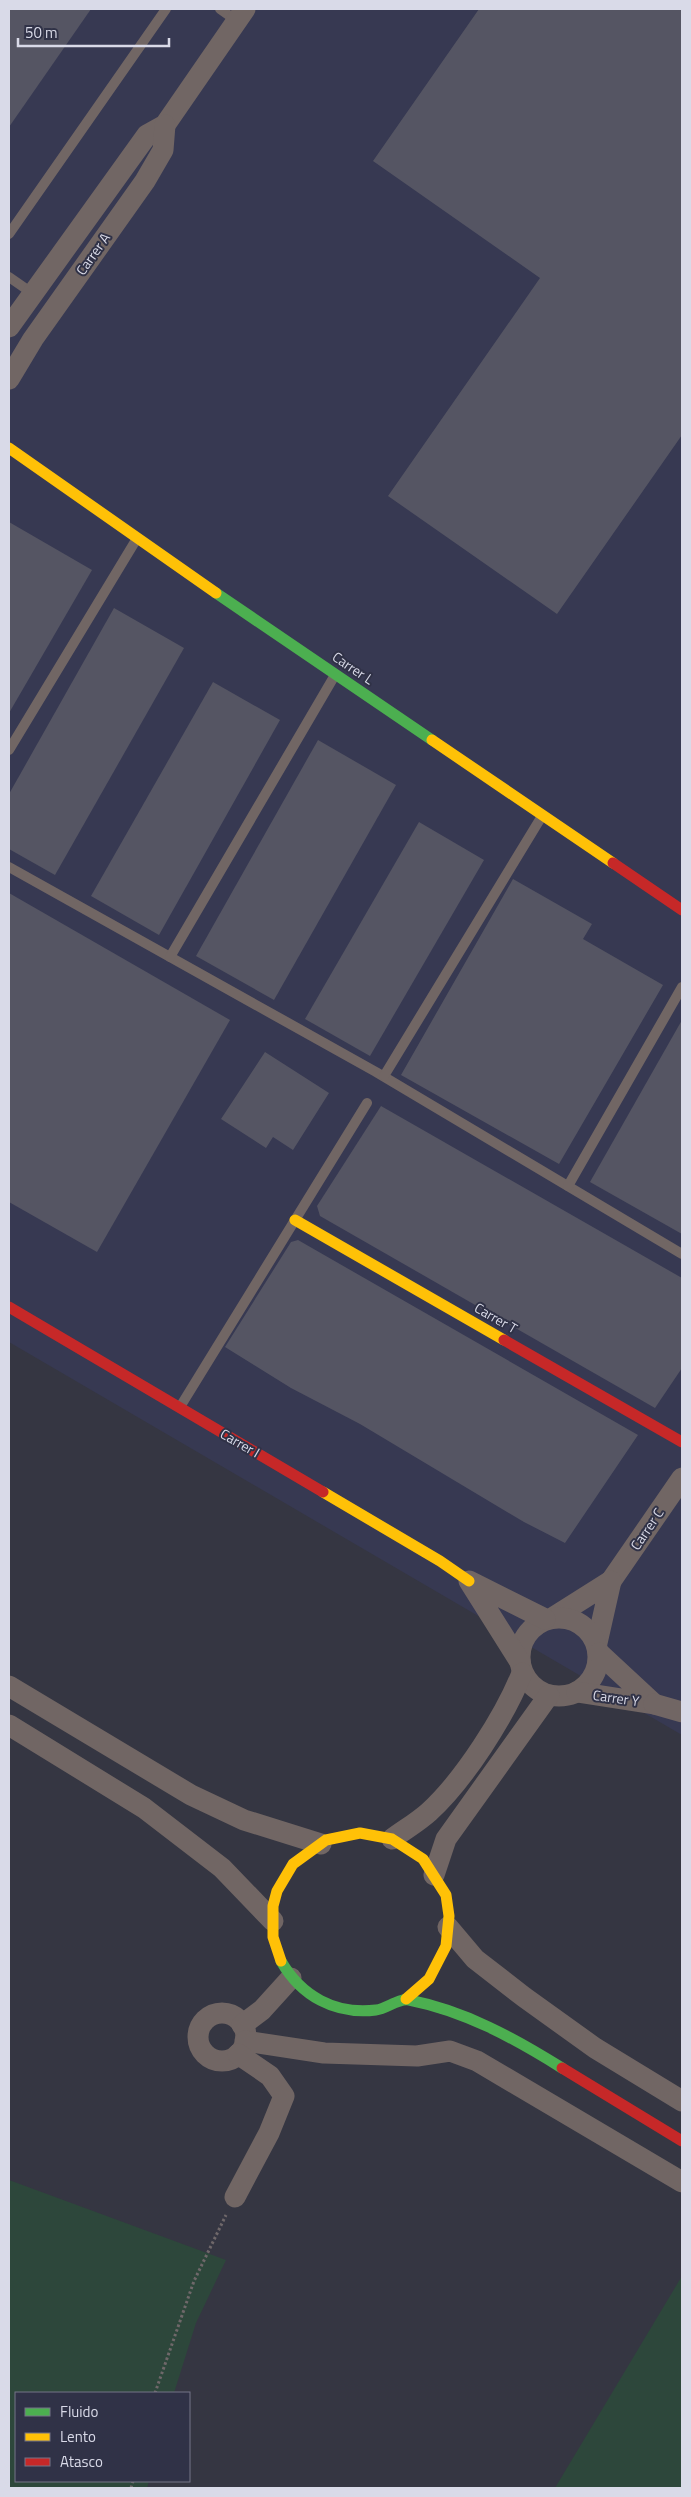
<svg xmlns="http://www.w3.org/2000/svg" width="691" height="2497" font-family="'Titillium Web',sans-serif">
	<rect width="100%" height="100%" fill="#353642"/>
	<!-- built -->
	<path fill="#373952" d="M 9,9 L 682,9 L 682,1735 L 9,1342 Z"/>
	<!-- green -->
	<g fill="#2d473b">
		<path d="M 9,2180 L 226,2260 L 196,2323 L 174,2393 L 16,2393 L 16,2481 L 149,2481 L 147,2488 L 9,2488 Z"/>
		<path d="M 682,2276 L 682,2488 L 555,2488 Z"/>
	</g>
	<!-- building -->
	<g fill="#555563">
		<path d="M 9,9 L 91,9 L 9,127 Z"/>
		<path d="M 479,9 L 682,9 L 682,435 L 557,614 L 388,496 L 540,278 L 373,161 Z"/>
		<path d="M 9,522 L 92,570 L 9,713 Z"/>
		<path d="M 114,608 L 184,648 L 55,875 L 9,849 L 9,794 Z"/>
		<path d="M 213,682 L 280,720 L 159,935 L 91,896 Z"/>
		<path d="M 318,740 L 396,785 L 274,1000 L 196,956 Z"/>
		<path d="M 419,822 L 484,860 L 370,1056 L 305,1019 Z"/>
		<path d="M 513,879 L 592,924 L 583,939 L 663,985 L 559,1164 L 401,1075 Z"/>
		<path d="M 9,893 L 230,1020 L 97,1252 L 9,1202 Z"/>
		<path d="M 682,1020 L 682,1234 L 590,1182 Z"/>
		<path d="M 265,1052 L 329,1093 L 293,1150 L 273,1137 L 266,1148 L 221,1119 Z"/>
		<path d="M 381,1106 L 682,1278 L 682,1368 L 655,1408 L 320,1216 L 317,1206 Z"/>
		<path d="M 298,1240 L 638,1435 L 565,1543 L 524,1522 L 360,1424 L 291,1388 L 225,1347 L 291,1242 Z"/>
	</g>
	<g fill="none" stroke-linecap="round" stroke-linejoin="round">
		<!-- path -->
		<g stroke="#6f686a" stroke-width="3" stroke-dasharray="2.5 2.5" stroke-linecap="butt">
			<path d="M 155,2393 L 194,2281 L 226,2215"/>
			<path d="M 131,2488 L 133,2481"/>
		</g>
		<!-- lane -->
		<g stroke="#716664" stroke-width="10">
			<path d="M 220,9 L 237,21"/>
			<path d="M 9,234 L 166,9"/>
			<path d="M 9,277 L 32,293"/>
			<path d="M 9,750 L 136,540"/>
			<path d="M 9,867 L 376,1072 L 682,1254"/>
			<path d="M 170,957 L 335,675"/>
			<path d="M 384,1076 L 542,816"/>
			<path d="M 568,1186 L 682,987"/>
			<path d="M 180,1407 L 367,1103"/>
		</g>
		<!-- street -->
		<g stroke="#716664" stroke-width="21">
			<path d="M 9,327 L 147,135 L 165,125 L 245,9"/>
			<path d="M 9,379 L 33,339 L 145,181 L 163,150 L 165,125"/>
			<path d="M 611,1581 L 682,1478"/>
			<path d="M 554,1617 L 611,1581 L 597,1643"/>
			<circle cx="559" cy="1657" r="39"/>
			<path d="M 520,1662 L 469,1581 L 545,1619"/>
			<path d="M 9,1686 L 191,1795 L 244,1820 L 321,1844"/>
			<path d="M 577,1692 L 654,1704 L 599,1653"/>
			<path d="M 654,1704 L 682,1712"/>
			<path d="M 9,1725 L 144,1808 L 222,1868 L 273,1921"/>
			<path d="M 392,1839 C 404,1830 418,1822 429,1812 C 464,1780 505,1716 522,1673"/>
			<path d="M 434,1875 L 446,1839 L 549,1695"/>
			<path d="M 448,1927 L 475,1959 L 524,1997 L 595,2048 L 682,2101"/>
			<circle cx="222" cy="2037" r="24"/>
			<path d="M 242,2025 L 262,2010 L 291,1978"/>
			<path d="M 245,2041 L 324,2053 L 417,2056 L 450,2051 L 477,2061 L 682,2182"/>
			<path d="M 235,2197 L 269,2133 L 284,2096 L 270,2076 L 238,2054"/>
		</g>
		<!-- fast -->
		<g stroke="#4caf50" stroke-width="11">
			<path d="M 216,593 L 432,740"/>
			<path d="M 281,1961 C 301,1996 335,2015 376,2010 C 387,2009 398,1998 409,2000 C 465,2011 514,2038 562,2068"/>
		</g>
		<!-- slow -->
		<g stroke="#ffc107" stroke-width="11">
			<path d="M 9,448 L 216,593"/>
			<path d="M 432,740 L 613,863"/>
			<path d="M 295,1220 L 504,1340"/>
			<path d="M 323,1492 L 440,1561 L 469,1581"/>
			<path d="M 281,1961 L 273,1937 L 273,1906 L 277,1891 L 293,1864 L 326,1840 L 360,1833 L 392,1839 L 423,1859 L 446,1895 L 449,1916 L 446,1946 L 429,1979 L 406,1999"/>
		</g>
		<!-- jam -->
		<g stroke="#c62828" stroke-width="11">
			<path d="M 613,863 L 682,910"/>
			<path d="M 9,1307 L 323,1492"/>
			<path d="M 504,1340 L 682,1442"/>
			<path d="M 562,2068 L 682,2141"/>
		</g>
	</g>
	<g text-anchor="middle" stroke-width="4" stroke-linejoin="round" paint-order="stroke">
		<!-- street labels -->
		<g font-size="14" fill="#d9dae8" stroke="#303247">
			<text transform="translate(93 254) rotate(-55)" y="5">Carrer A</text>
			<text transform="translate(353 668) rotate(34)" y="5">Carrer L</text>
			<text transform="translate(496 1318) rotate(30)" y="5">Carrer T</text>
			<text transform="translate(240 1443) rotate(30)" y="5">Carrer I</text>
			<text transform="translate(647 1529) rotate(-56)" y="5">Carrer C</text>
			<text transform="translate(616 1698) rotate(8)" y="5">Carrer Y</text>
		</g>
	</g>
	<!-- border -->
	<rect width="691" height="2497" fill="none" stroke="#d9dae8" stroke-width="20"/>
	<!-- legend -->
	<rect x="15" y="2392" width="175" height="90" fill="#303247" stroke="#747587"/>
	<rect x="25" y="2408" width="25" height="8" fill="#4caf50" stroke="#747587"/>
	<text x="60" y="2417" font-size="15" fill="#d9dae8">Fluido</text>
	<rect x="25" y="2433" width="25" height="8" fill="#ffc107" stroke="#747587"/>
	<text x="60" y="2442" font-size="15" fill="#d9dae8">Lento</text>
	<rect x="25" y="2458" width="25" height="8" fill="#c62828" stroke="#747587"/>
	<text x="60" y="2467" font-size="15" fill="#d9dae8">Atasco</text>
	<!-- scale -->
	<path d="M18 38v8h151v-8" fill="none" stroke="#d9dae8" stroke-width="2.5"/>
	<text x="25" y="38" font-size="15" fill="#d9dae8" stroke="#303247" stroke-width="4" paint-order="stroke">50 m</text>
</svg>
